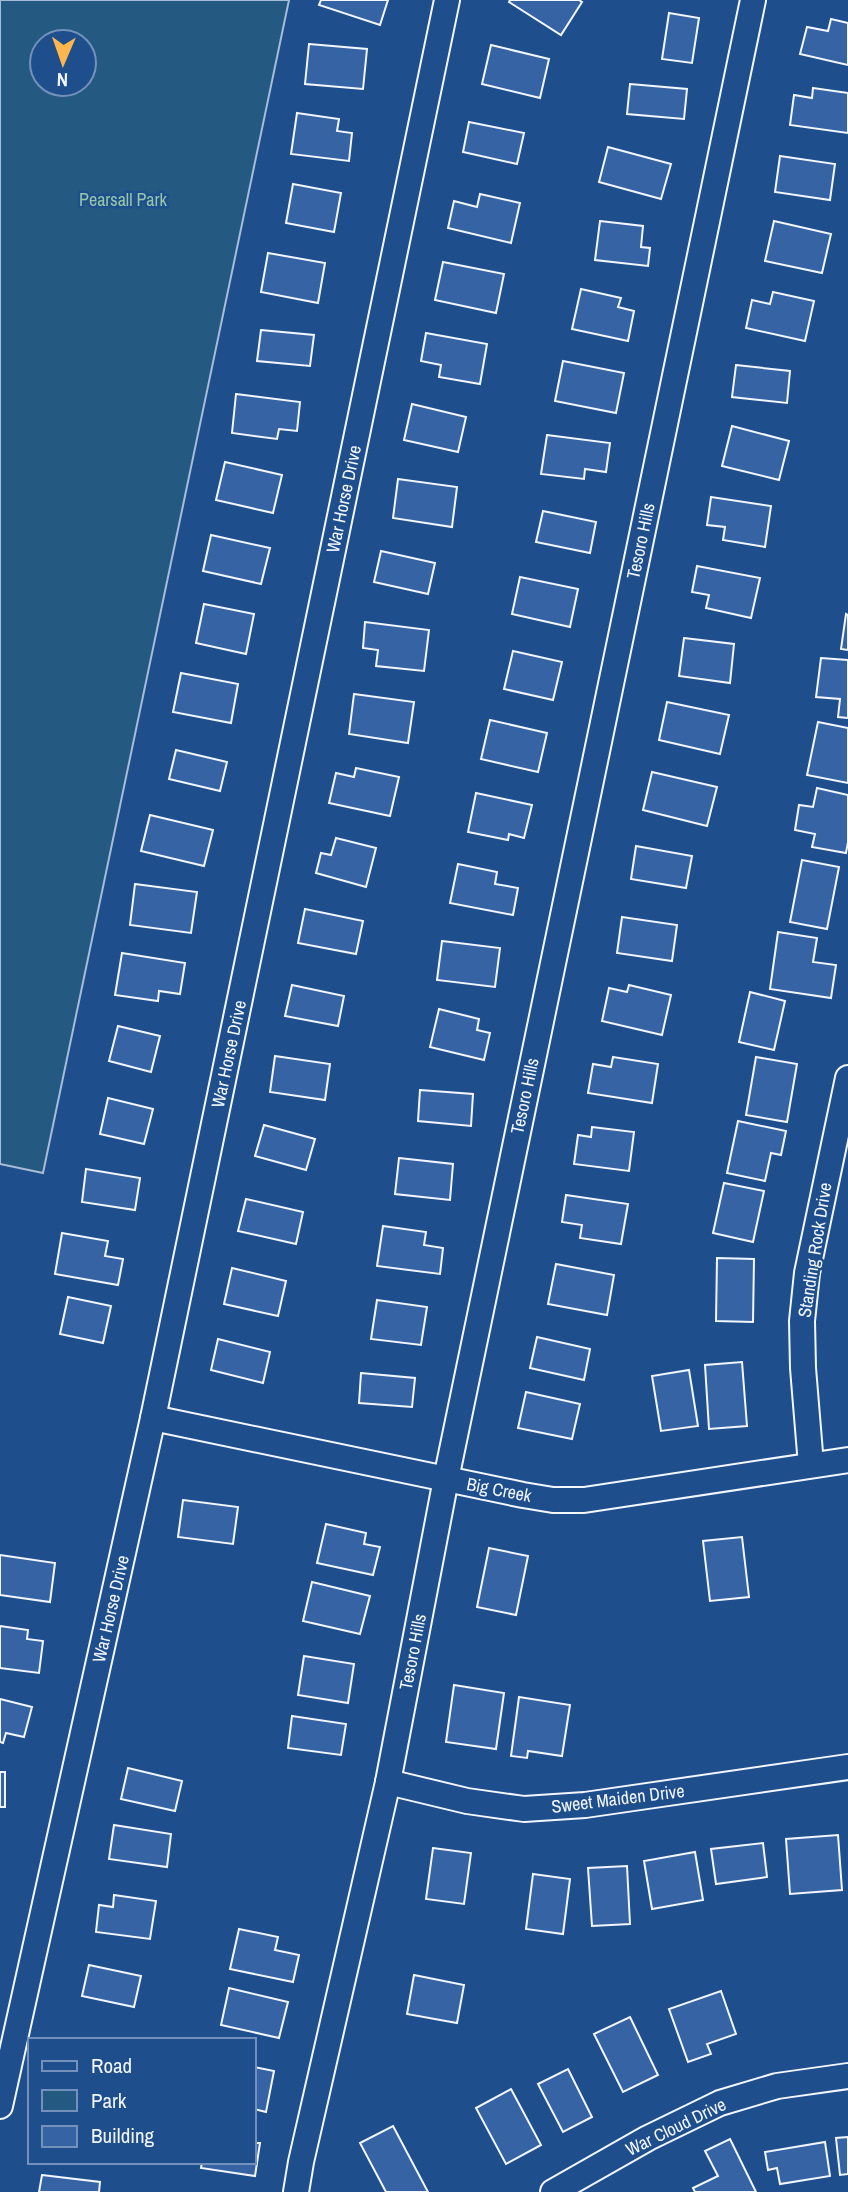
<svg xmlns="http://www.w3.org/2000/svg" width="848" height="2192" font-family="'Archivo Narrow',sans-serif">
	<rect width="100%" height="100%" fill="#1f4e8c"/>
	<!-- green -->
	<path fill="#245a82" stroke="#a8bbd7" stroke-width="2" fill-rule="evenodd" d="M 0,0 L 289,0 L 43,1173 L 0,1164 ZM 42,42 L 84,42 L 84,84 L 42,84 Z"/>
	<!-- building -->
	<g fill="#3563a3" stroke="#f2f6ff" stroke-width="2">
		<path d="M 321,0 L 388,0 L 380,25 L 319,5 Z"/>
		<path d="M 510,0 L 579,0 L 582,2 L 561,35 L 509,2 Z"/>
		<path d="M 669,13 L 699,18 L 692,63 L 662,59 Z"/>
		<path d="M 831,19 L 848,23 L 848,65 L 800,54 L 807,27 L 828,31 Z"/>
		<path d="M 309,44 L 367,49 L 363,89 L 305,84 Z"/>
		<path d="M 491,45 L 549,59 L 540,98 L 482,84 Z"/>
		<path d="M 630,84 L 687,89 L 684,119 L 627,114 Z"/>
		<path d="M 813,88 L 848,93 L 848,133 L 790,125 L 794,95 L 812,98 Z"/>
		<path d="M 297,113 L 339,119 L 337,131 L 352,133 L 349,161 L 291,154 Z"/>
		<path d="M 469,122 L 524,133 L 517,164 L 463,152 Z"/>
		<path d="M 608,147 L 671,164 L 661,199 L 599,182 Z"/>
		<path d="M 780,156 L 835,164 L 830,200 L 775,192 Z"/>
		<path d="M 293,184 L 341,193 L 334,232 L 286,223 Z"/>
		<path d="M 480,194 L 520,203 L 511,243 L 448,228 L 454,201 L 477,207 Z"/>
		<path d="M 600,221 L 643,226 L 641,247 L 650,248 L 648,266 L 595,260 Z"/>
		<path d="M 774,221 L 831,234 L 822,273 L 765,261 Z"/>
		<path d="M 268,253 L 325,263 L 318,303 L 261,292 Z"/>
		<path d="M 443,262 L 504,274 L 496,313 L 435,300 Z"/>
		<path d="M 581,289 L 621,298 L 618,307 L 634,311 L 628,341 L 572,329 Z"/>
		<path d="M 773,292 L 814,301 L 805,341 L 746,328 L 752,300 L 770,304 Z"/>
		<path d="M 261,330 L 314,335 L 310,366 L 257,361 Z"/>
		<path d="M 426,333 L 487,344 L 480,384 L 439,377 L 441,365 L 421,361 Z"/>
		<path d="M 563,361 L 624,373 L 616,413 L 555,401 Z"/>
		<path d="M 736,365 L 790,371 L 787,403 L 732,397 Z"/>
		<path d="M 236,394 L 300,402 L 297,431 L 279,429 L 277,439 L 232,433 Z"/>
		<path d="M 412,404 L 466,417 L 458,452 L 404,440 Z"/>
		<path d="M 732,426 L 789,441 L 779,480 L 722,466 Z"/>
		<path d="M 547,435 L 610,443 L 606,472 L 585,469 L 584,479 L 541,474 Z"/>
		<path d="M 225,462 L 282,475 L 273,513 L 216,500 Z"/>
		<path d="M 398,479 L 457,487 L 452,527 L 393,518 Z"/>
		<path d="M 711,497 L 771,506 L 765,547 L 723,540 L 725,527 L 707,525 Z"/>
		<path d="M 543,511 L 596,522 L 590,553 L 536,542 Z"/>
		<path d="M 211,535 L 270,548 L 261,584 L 203,571 Z"/>
		<path d="M 381,551 L 435,563 L 428,594 L 374,582 Z"/>
		<path d="M 697,566 L 760,578 L 751,618 L 706,608 L 709,595 L 692,592 Z"/>
		<path d="M 520,577 L 578,589 L 570,627 L 512,614 Z"/>
		<path d="M 204,604 L 254,614 L 246,654 L 196,643 Z"/>
		<path d="M 846,614 L 848,615 L 848,650 L 841,649 Z"/>
		<path d="M 365,622 L 429,630 L 424,671 L 376,666 L 378,650 L 363,648 Z"/>
		<path d="M 684,638 L 734,644 L 730,683 L 679,676 Z"/>
		<path d="M 513,651 L 562,662 L 553,700 L 504,689 Z"/>
		<path d="M 821,658 L 848,660 L 848,718 L 838,717 L 840,699 L 816,697 Z"/>
		<path d="M 181,673 L 238,684 L 231,723 L 173,712 Z"/>
		<path d="M 354,694 L 414,702 L 408,743 L 349,734 Z"/>
		<path d="M 667,702 L 729,715 L 720,754 L 659,740 Z"/>
		<path d="M 490,720 L 547,733 L 538,772 L 481,759 Z"/>
		<path d="M 818,722 L 848,728 L 848,783 L 807,775 Z"/>
		<path d="M 176,750 L 227,762 L 220,791 L 169,779 Z"/>
		<path d="M 356,768 L 399,777 L 390,816 L 329,803 L 336,773 L 354,777 Z"/>
		<path d="M 652,772 L 717,787 L 707,826 L 643,810 Z"/>
		<path d="M 817,788 L 848,795 L 848,842 L 846,853 L 812,847 L 815,834 L 795,830 L 799,805 L 813,807 Z"/>
		<path d="M 476,793 L 532,805 L 524,838 L 509,834 L 508,840 L 468,832 Z"/>
		<path d="M 150,815 L 213,830 L 204,866 L 141,851 Z"/>
		<path d="M 336,838 L 376,848 L 366,887 L 316,873 L 321,853 L 331,855 Z"/>
		<path d="M 636,846 L 692,856 L 686,888 L 631,879 Z"/>
		<path d="M 802,860 L 839,867 L 827,929 L 790,922 Z"/>
		<path d="M 458,864 L 497,872 L 495,884 L 518,888 L 513,915 L 450,903 Z"/>
		<path d="M 135,884 L 197,892 L 191,933 L 130,925 Z"/>
		<path d="M 305,909 L 363,921 L 356,954 L 298,943 Z"/>
		<path d="M 622,917 L 677,925 L 672,961 L 617,953 Z"/>
		<path d="M 778,932 L 817,938 L 813,962 L 836,965 L 831,998 L 770,989 Z"/>
		<path d="M 442,941 L 500,948 L 495,987 L 437,980 Z"/>
		<path d="M 122,953 L 185,963 L 180,994 L 159,991 L 158,1001 L 115,995 Z"/>
		<path d="M 292,985 L 344,996 L 338,1026 L 285,1016 Z"/>
		<path d="M 629,985 L 671,995 L 662,1035 L 602,1021 L 609,988 L 627,992 Z"/>
		<path d="M 750,992 L 785,1001 L 774,1050 L 739,1042 Z"/>
		<path d="M 439,1009 L 479,1019 L 477,1030 L 490,1033 L 484,1060 L 430,1047 Z"/>
		<path d="M 118,1026 L 160,1036 L 151,1072 L 109,1061 Z"/>
		<path d="M 275,1056 L 330,1064 L 325,1100 L 270,1092 Z"/>
		<path d="M 613,1057 L 658,1064 L 652,1103 L 588,1093 L 593,1064 L 611,1067 Z"/>
		<path d="M 756,1057 L 797,1064 L 787,1122 L 746,1115 Z"/>
		<path d="M 420,1090 L 473,1094 L 471,1126 L 418,1121 Z"/>
		<path d="M 108,1098 L 153,1109 L 144,1144 L 100,1134 Z"/>
		<path d="M 738,1121 L 786,1131 L 781,1155 L 771,1153 L 765,1181 L 727,1173 Z"/>
		<path d="M 264,1125 L 315,1139 L 306,1170 L 255,1156 Z"/>
		<path d="M 592,1127 L 634,1132 L 629,1171 L 574,1164 L 578,1135 L 591,1137 Z"/>
		<path d="M 399,1158 L 453,1164 L 450,1200 L 395,1194 Z"/>
		<path d="M 86,1169 L 140,1178 L 135,1210 L 82,1202 Z"/>
		<path d="M 724,1183 L 764,1191 L 753,1242 L 713,1233 Z"/>
		<path d="M 566,1195 L 628,1204 L 621,1244 L 580,1238 L 582,1225 L 562,1222 Z"/>
		<path d="M 246,1199 L 303,1212 L 296,1244 L 238,1231 Z"/>
		<path d="M 383,1226 L 426,1232 L 424,1245 L 443,1248 L 440,1274 L 377,1266 Z"/>
		<path d="M 62,1233 L 108,1241 L 105,1256 L 123,1259 L 118,1285 L 55,1274 Z"/>
		<path d="M 717,1258 L 754,1259 L 753,1322 L 716,1321 Z"/>
		<path d="M 556,1264 L 614,1275 L 607,1315 L 548,1304 Z"/>
		<path d="M 232,1268 L 286,1281 L 278,1316 L 224,1304 Z"/>
		<path d="M 68,1297 L 111,1306 L 103,1343 L 60,1334 Z"/>
		<path d="M 377,1300 L 427,1307 L 421,1345 L 371,1339 Z"/>
		<path d="M 537,1337 L 590,1349 L 584,1380 L 530,1368 Z"/>
		<path d="M 218,1339 L 270,1352 L 263,1383 L 211,1370 Z"/>
		<path d="M 742,1362 L 747,1426 L 709,1429 L 705,1365 Z"/>
		<path d="M 689,1370 L 698,1426 L 661,1431 L 652,1376 Z"/>
		<path d="M 361,1373 L 415,1378 L 412,1407 L 359,1403 Z"/>
		<path d="M 526,1392 L 580,1404 L 572,1439 L 518,1428 Z"/>
		<path d="M 183,1500 L 238,1507 L 233,1544 L 178,1537 Z"/>
		<path d="M 326,1524 L 366,1533 L 364,1544 L 380,1547 L 373,1575 L 317,1563 Z"/>
		<path d="M 742,1537 L 749,1597 L 710,1601 L 703,1541 Z"/>
		<path d="M 489,1548 L 528,1556 L 516,1615 L 477,1607 Z"/>
		<path d="M 0,1555 L 55,1563 L 50,1602 L 0,1595 Z"/>
		<path d="M 312,1582 L 370,1596 L 360,1634 L 303,1621 Z"/>
		<path d="M 0,1626 L 28,1630 L 27,1639 L 43,1641 L 39,1673 L 0,1668 Z"/>
		<path d="M 304,1656 L 354,1664 L 348,1703 L 298,1695 Z"/>
		<path d="M 454,1685 L 504,1693 L 496,1749 L 446,1742 Z"/>
		<path d="M 519,1697 L 570,1705 L 562,1756 L 528,1751 L 527,1758 L 511,1756 Z"/>
		<path d="M 0,1699 L 32,1707 L 24,1737 L 6,1733 L 3,1743 L 0,1742 Z"/>
		<path d="M 292,1716 L 346,1724 L 341,1755 L 288,1748 Z"/>
		<path d="M 128,1768 L 182,1781 L 175,1811 L 121,1799 Z"/>
		<rect x="0" y="1772" width="5" height="35"/>
		<path d="M 114,1825 L 171,1834 L 167,1867 L 109,1859 Z"/>
		<path d="M 838,1835 L 842,1890 L 790,1894 L 786,1839 Z"/>
		<path d="M 763,1843 L 767,1877 L 716,1884 L 711,1849 Z"/>
		<path d="M 433,1848 L 471,1853 L 464,1904 L 426,1899 Z"/>
		<path d="M 695,1852 L 703,1900 L 652,1909 L 644,1861 Z"/>
		<path d="M 627,1866 L 630,1924 L 592,1926 L 588,1868 Z"/>
		<path d="M 533,1874 L 570,1879 L 563,1934 L 526,1929 Z"/>
		<path d="M 114,1895 L 156,1901 L 150,1939 L 96,1932 L 99,1905 L 113,1907 Z"/>
		<path d="M 239,1929 L 278,1937 L 275,1950 L 299,1955 L 293,1982 L 230,1969 Z"/>
		<path d="M 89,1965 L 141,1976 L 134,2007 L 82,1996 Z"/>
		<path d="M 414,1975 L 464,1985 L 457,2023 L 407,2014 Z"/>
		<path d="M 229,1988 L 288,2002 L 279,2038 L 221,2025 Z"/>
		<path d="M 721,1991 L 736,2034 L 707,2044 L 711,2054 L 688,2062 L 669,2009 Z"/>
		<path d="M 630,2017 L 658,2075 L 623,2092 L 594,2034 Z"/>
		<path d="M 254,2067 L 274,2071 L 266,2112 L 254,2109 Z"/>
		<path d="M 568,2069 L 592,2117 L 563,2132 L 538,2084 Z"/>
		<path d="M 511,2089 L 541,2145 L 506,2164 L 476,2108 Z"/>
		<path d="M 393,2126 L 428,2192 L 386,2192 L 360,2143 Z"/>
		<path d="M 848,2137 L 848,2174 L 840,2175 L 836,2138 Z"/>
		<path d="M 730,2139 L 756,2192 L 695,2192 L 693,2188 L 718,2176 L 705,2151 Z"/>
		<path d="M 825,2142 L 830,2176 L 780,2184 L 777,2168 L 768,2170 L 765,2152 Z"/>
		<path d="M 254,2143 L 260,2143 L 255,2176 L 201,2168 L 202,2162 L 254,2162 Z"/>
		<path d="M 42,2175 L 100,2182 L 99,2192 L 39,2192 Z"/>
	</g>
	<g fill="none" stroke-linecap="round" stroke-linejoin="round">
		<!-- street casing -->
		<g stroke="#f2f6ff" stroke-width="28">
			<g id="street">
				<path d="M 153,1418 L 523,1495 L 553,1500 L 584,1500 L 848,1460"/>
				<path d="M 811,1465 L 803,1368 L 802,1321 L 807,1273 L 848,1078"/>
				<path d="M 388,1782 L 467,1801 L 524,1809 L 585,1805 L 848,1767"/>
				<path d="M 0,2106 L 153,1418 L 447,0"/>
				<path d="M 296,2192 L 301,2162 L 388,1782 L 446,1479 L 753,0"/>
				<path d="M 553,2192 L 648,2138 L 720,2103 L 777,2086 L 848,2076"/>
			</g>
		</g>
		<!-- street -->
		<use href="#street" stroke="#1f4e8c" stroke-width="24"/>
	</g>
	<g text-anchor="middle" stroke-width="5" stroke-linejoin="round" paint-order="stroke">
		<!-- park labels -->
		<g font-size="18" fill="#97c8a6" stroke="#1f4e8c">
			<text x="123" y="206">Pearsall Park</text>
		</g>
		<!-- street labels -->
		<g font-size="18" fill="#f2f6ff" stroke="#1f4e8c">
			<text transform="translate(344 499) rotate(-78)" y="6">War Horse Drive</text>
			<text transform="translate(641 541) rotate(-78)" y="6">Tesoro Hills</text>
			<text transform="translate(229 1054) rotate(-78)" y="6">War Horse Drive</text>
			<text transform="translate(525 1096) rotate(-78)" y="6">Tesoro Hills</text>
			<text transform="translate(815 1250) rotate(-81)" y="6">Standing Rock Drive</text>
			<text transform="translate(499 1490) rotate(11)" y="6">Big Creek</text>
			<text transform="translate(111 1609) rotate(-77)" y="6">War Horse Drive</text>
			<text transform="translate(413 1652) rotate(-79)" y="6">Tesoro Hills</text>
			<text transform="translate(618 1799) rotate(-7)" y="6">Sweet Maiden Drive</text>
			<text transform="translate(676 2127) rotate(-26)" y="6">War Cloud Drive</text>
		</g>
	</g>
	<!-- legend -->
	<rect x="28" y="2038" width="228" height="126" fill="#1f4e8c" stroke="#7391ba" stroke-width="2"/>
	<rect x="42" y="2061" width="35" height="10" fill="#1f4e8c" stroke="#7391ba" stroke-width="2"/>
	<text x="91" y="2073" font-size="21" fill="#f2f6ff">Road</text>
	<rect x="42" y="2090" width="35" height="21" fill="#245a82" stroke="#7391ba" stroke-width="2"/>
	<text x="91" y="2108" font-size="21" fill="#f2f6ff">Park</text>
	<rect x="42" y="2126" width="35" height="21" fill="#3563a3" stroke="#7391ba" stroke-width="2"/>
	<text x="91" y="2143" font-size="21" fill="#f2f6ff">Building</text>
	<!-- north arrow -->
	<g transform="translate(63 63) rotate(182)"><circle r="33" fill="#1f4e8c" stroke="#7391ba" stroke-width="2"/>
	<path d="M0-5L12 26L0 18L-12 26Z" fill="#ffb74d"/>
	<text y="-10" font-size="19" font-weight="bold" text-anchor="middle" fill="#f2f6ff">N</text>
	</g>
</svg>
